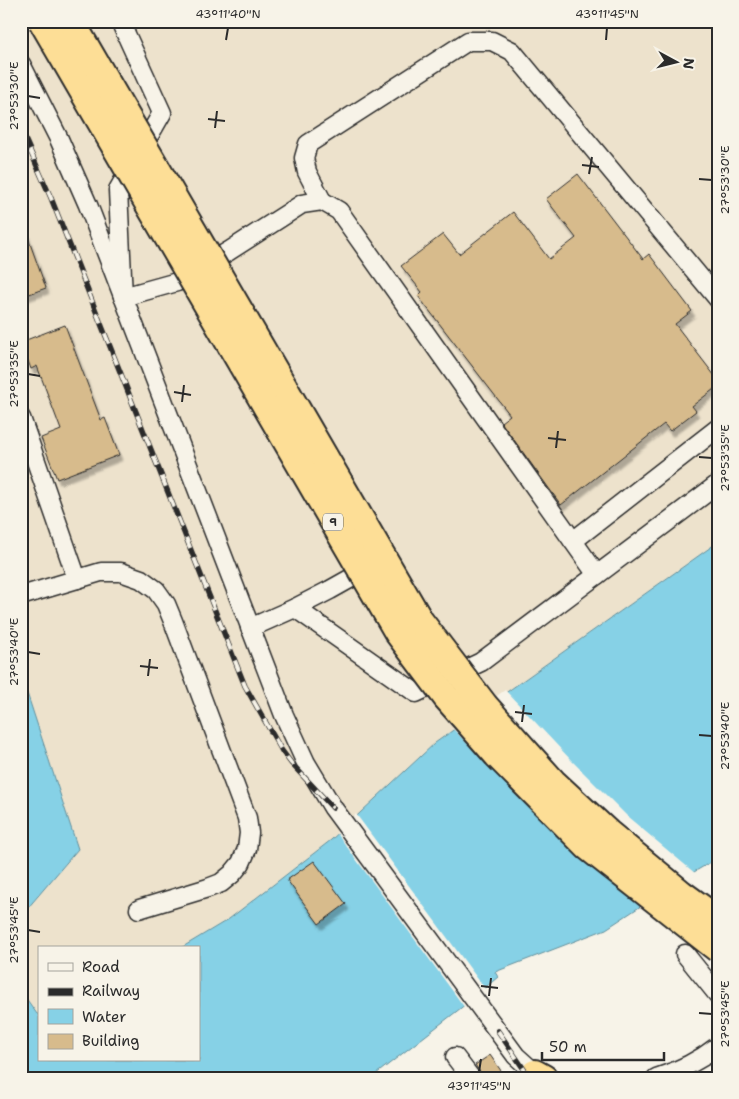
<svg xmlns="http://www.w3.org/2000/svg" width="739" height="1099" font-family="'Shantell Sans',sans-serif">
	<defs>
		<filter id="shadow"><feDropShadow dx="3" dy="5.5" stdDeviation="1" flood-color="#0004"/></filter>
	</defs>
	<rect width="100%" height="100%" fill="#f7f3e8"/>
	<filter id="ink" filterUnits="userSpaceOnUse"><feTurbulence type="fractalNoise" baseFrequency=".02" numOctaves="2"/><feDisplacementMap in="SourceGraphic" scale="10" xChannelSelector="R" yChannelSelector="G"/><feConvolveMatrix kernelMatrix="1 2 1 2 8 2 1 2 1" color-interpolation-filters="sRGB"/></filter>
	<g filter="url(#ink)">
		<!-- built -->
		<path fill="#ede2cc" d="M 21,21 L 718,21 L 718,542 L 435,743 L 331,840 L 229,919 L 181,948 L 39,948 L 39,1014 L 37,1014 L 21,991 L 21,916 L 78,849 L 27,693 L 21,693 Z"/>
		<!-- water -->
		<g fill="#86d1e6" stroke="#628f9b">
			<path d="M 718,542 L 718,858 L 682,879 L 606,929 L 495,972 L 498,977 L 461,1008 L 371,1078 L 21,1078 L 21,991 L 37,1014 L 39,1014 L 39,1060 L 199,1060 L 199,948 L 181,948 L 229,919 L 331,840 L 435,743 Z"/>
			<path d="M 21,693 L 27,693 L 78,849 L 21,916 Z"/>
		</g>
		<!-- pier -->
		<g fill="#f7f3e8">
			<path d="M 505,690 L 571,760 L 628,817 L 696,874 L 644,907 L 580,859 L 452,728 Z"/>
			<path d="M 356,814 L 486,990 L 465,1008 L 336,832 Z"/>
		</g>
		<!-- building -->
		<g fill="#d7bb8c" stroke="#2b2b2b" filter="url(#shadow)">
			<path d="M 578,174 L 643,259 L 649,254 L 692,311 L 675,324 L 718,380 L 718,386 L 692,406 L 696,411 L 670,431 L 664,424 L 561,505 L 501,422 L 510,415 L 418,296 L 422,292 L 401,266 L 443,234 L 459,254 L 513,212 L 549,259 L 576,238 L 546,199 Z"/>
			<path d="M 21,224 L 23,224 L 46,288 L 21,297 Z"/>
			<path d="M 65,325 L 101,420 L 105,418 L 119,455 L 57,479 L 41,438 L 61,430 L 37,366 L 31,369 L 21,342 Z"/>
			<path d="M 314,861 L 346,904 L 319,924 L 287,880 Z"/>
			<path d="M 490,1055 L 506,1078 L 481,1078 L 480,1072 L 475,1065 Z"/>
		</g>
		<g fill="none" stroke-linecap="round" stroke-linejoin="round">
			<!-- minor casing -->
			<g stroke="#2b2b2b" stroke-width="21">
				<g id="minor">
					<path d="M 120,21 L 162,113 L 118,190 L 123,297 L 177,282 L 229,251 L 302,204 L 322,201 L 339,211 L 597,575"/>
					<path d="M 21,64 L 59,139 L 88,205 L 284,715 L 306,763 L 333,808 L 516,1056 L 535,1073 L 545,1075"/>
					<path d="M 322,201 L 307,172 L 304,158 L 308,144 L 468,41 L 492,41 L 512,51 L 718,299"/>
					<path d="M 21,418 L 77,579"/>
					<path d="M 573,541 L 718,428"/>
					<path d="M 21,596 L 101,572 L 121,572 L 141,579 L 156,590 L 166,604 L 173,621 L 247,818 L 249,833 L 247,849 L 241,863 L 232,874 L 221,883 L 208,888 L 139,909"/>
					<path d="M 295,608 L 330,590 L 371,567"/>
					<path d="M 250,628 L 295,608 L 416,693 L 481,662 L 718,484"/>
					<path d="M 685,954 L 718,995"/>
					<path d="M 455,1057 L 471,1078"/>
					<path d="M 656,1078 C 679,1071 699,1061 718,1046"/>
				</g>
			</g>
			<!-- highway casing -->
			<g stroke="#2b2b2b" stroke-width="30">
				<path id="highway" d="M 535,1073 L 544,1078"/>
			</g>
			<!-- minor -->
			<use href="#minor" stroke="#f7f3e8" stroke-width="18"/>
			<!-- highway -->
			<use href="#highway" stroke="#fdde96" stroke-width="26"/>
			<!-- rail casing -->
			<g stroke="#2b2b2b" stroke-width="5.5">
				<g id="rail">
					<path d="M 21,130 L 51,198 L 245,686 L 282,751 L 291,763 L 333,808"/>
					<path d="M 498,1031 L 530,1078"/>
				</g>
			</g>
			<!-- rail -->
			<use href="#rail" stroke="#f7f3e8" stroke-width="4" stroke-dasharray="11" stroke-linecap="butt"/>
			<!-- highway-bridge casing -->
			<g stroke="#2b2b2b" stroke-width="30" stroke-linecap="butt">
				<g id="highway-bridge">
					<path d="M 42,21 L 398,633 L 446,697 L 497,755 L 588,847 L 718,949"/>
					<path d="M 71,21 L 420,621 L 485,706 L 553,782 L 608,833 L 682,894 L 718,920"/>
				</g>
			</g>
			<!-- highway-bridge -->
			<use href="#highway-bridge" stroke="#fdde96" stroke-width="26"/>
		</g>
	</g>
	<!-- ticks -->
	<path fill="none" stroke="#2b2b2b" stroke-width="2" d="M 226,40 L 228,28M 606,40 L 607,28M 28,96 L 40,98M 208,119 L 225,121M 215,128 L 217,111M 582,165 L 599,167M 589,174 L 592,157M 699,179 L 712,180M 28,374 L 40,376M 174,392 L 191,395M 182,402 L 184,385M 548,438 L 566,440M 556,448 L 558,431M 699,457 L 712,458M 28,652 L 40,654M 140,666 L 158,668M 148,676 L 150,659M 515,712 L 532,714M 522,722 L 524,705M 699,735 L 712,736M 28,930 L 40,932M 481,986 L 498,988M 489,996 L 491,978M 699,1013 L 712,1014M 479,1072 L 481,1059"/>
	<g text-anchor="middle" stroke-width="5" stroke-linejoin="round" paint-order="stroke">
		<!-- shield labels -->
		<rect fill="#f7f3e8" stroke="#686764" stroke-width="1" x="323" y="513.5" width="20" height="17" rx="4"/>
		<g font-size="11" font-weight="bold" fill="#2b2b2b">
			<text x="333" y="526">9</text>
		</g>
	</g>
	<!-- margin -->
	<rect width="739" height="1099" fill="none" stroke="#f7f3e8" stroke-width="55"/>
	<!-- legend -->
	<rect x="38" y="946" width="162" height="115" fill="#f7f3e8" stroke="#a5a39c"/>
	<rect x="48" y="963" width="25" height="8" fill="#f7f3e8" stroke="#a5a39c"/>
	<text x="82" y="972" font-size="15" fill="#2b2b2b">Road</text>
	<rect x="48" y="988" width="25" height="8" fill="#2b2b2b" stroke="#a5a39c"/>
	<text x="82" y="996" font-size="15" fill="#2b2b2b">Railway</text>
	<rect x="48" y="1009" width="25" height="15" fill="#86d1e6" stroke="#a5a39c"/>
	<text x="82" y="1022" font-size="15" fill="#2b2b2b">Water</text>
	<rect x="48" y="1034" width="25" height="15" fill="#d7bb8c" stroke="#a5a39c"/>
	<text x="82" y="1046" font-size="15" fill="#2b2b2b">Building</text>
	<!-- north arrow -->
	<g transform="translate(676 62) rotate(97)" stroke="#f7f3e8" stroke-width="4" paint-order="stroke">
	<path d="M0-4L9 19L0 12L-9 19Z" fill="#2b2b2b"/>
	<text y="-8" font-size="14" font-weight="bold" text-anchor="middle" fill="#2b2b2b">N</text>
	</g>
	<!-- scale -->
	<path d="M542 1052v8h122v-8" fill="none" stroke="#2b2b2b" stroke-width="2.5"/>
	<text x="549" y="1052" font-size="15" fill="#2b2b2b" stroke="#f7f3e8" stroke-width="4" paint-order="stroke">50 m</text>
	<rect x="28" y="28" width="684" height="1044" fill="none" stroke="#2b2b2b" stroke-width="2"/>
	<g font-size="12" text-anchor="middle" fill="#2b2b2b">
		<text x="228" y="18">43°11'40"N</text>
		<text x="607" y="18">43°11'45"N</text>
		<text transform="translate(14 96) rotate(-90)" y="4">27°53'30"E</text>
		<text transform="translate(725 180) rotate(-90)" y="4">27°53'30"E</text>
		<text transform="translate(14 374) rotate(-90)" y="4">27°53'35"E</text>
		<text transform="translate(725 458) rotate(-90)" y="4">27°53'35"E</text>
		<text transform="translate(14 652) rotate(-90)" y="4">27°53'40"E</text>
		<text transform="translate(725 736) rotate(-90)" y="4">27°53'40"E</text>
		<text transform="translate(14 930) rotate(-90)" y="4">27°53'45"E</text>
		<text transform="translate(725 1014) rotate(-90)" y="4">27°53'45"E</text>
		<text x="479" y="1090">43°11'45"N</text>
	</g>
</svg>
